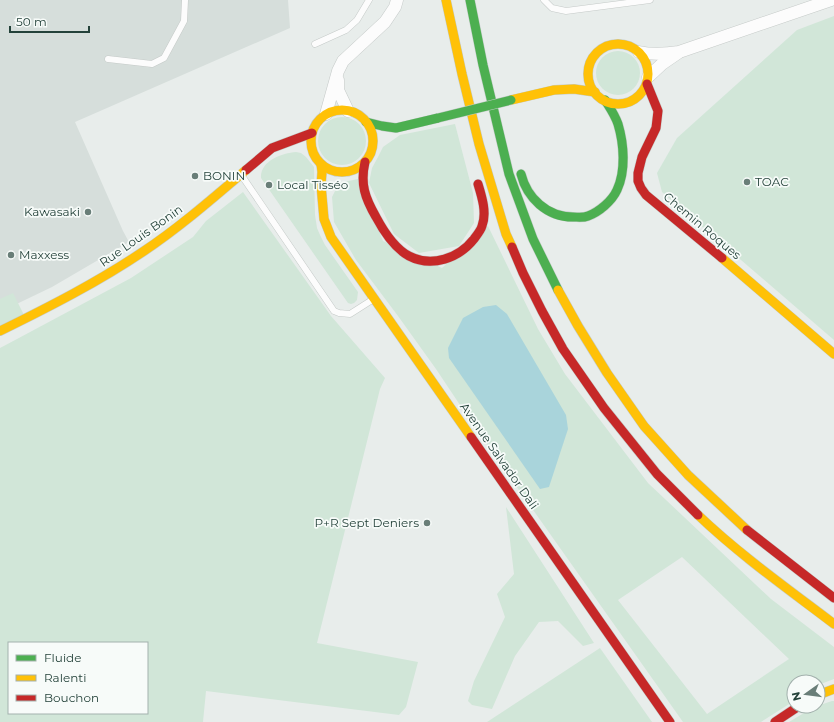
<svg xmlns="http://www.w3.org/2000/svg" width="834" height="722" font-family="Montserrat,sans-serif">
	<rect width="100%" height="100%" fill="#e8edeb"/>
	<!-- built -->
	<path fill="#d6dedb" d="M 0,0 L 288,0 L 290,28 L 75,122 L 123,231 L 129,242 L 52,287 L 0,312 Z"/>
	<!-- green -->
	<g fill="#d1e6d8" fill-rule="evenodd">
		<path d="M 834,16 L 834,340 L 662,192 L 657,173 L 677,138 L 797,30 Z"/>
		<circle cx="618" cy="73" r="22"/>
		<circle cx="342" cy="141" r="24"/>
		<path d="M 455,124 L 473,193 L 474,223 L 459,246 L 419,253 L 394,234 L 369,183 L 372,168 L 378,157 L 383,147 L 400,135 Z"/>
		<path d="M 296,152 L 301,153 L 306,157 L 314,167 L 315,215 L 317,228 L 320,235 L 325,245 L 358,292 L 357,300 L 354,303 L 351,304 L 348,303 L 261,178 C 260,161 282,153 296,152 Z"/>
		<path d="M 358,179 L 383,241 L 442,268 L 488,226 L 538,329 L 565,374 L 648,483 L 771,599 L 834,647 L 834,679 L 818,685 L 818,682 L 794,682 L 794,701 L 761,722 L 683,722 L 478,432 L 436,369 L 398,316 L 356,260 L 334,222 L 332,197 L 339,183 ZM 682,557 L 789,659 L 707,714 L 618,600 Z"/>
		<path d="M 243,192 L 331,316 L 385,378 L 380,389 L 317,643 L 418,662 L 406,707 L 399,715 L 206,691 L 203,722 L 0,722 L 0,348 L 17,339 L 131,278 L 193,237 L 206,221 ZM 9,643 L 147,643 L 147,713 L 9,713 Z"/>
		<path d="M 13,293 L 24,315 L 0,326 L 0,299 Z"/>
		<path d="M 506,507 L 594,643 L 583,646 L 558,621 L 539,622 L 515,656 L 492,709 L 472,705 L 468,701 L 474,681 L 505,617 L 497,594 L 514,574 Z"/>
		<path d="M 600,648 L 652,722 L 487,722 Z"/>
		<path d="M 832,701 L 834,701 L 834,722 L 789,722 L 814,707 Z"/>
	</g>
	<!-- water -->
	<path fill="#a9d4db" d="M 496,305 L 507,314 L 566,415 L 568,429 L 549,487 L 540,489 L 449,358 L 448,348 L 463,318 L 483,307 Z"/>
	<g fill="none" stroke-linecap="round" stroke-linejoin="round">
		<!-- lane casing -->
		<g stroke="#c5cac8" stroke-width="7">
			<g id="lane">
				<path d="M 544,0 L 552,8 L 566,11 L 650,0"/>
				<path d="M 315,44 L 346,30 L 357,20 L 369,0"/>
				<path d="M 108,59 L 152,64 L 164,58 L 184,21 L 185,0"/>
				<path d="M 242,176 L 334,311 L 339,313 L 350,314 L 372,300"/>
			</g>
		</g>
		<!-- street casing -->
		<g stroke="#c5cac8" stroke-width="13">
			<g id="street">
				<path d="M 639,52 C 653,55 665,54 679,52 L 831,0"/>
				<path d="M 648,77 L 662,64 L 678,53"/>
				<path d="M 338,80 L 338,90 L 348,111"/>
				<path d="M 326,114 L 338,71 L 343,61 L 385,22 L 395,7 L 397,0"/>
			</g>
		</g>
		<!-- fast casing -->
		<g stroke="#c3cbc8" stroke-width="10">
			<g id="fast">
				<path d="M 470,0 L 483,65 L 509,174 L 533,239 L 558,290"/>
				<path d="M 366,122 L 382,126 L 396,128 L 438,118"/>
				<path d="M 521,174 C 527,198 547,217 573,217 C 578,217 583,218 588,216 C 599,212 612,201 617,190 C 626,171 624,144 618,124 C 615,115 610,108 605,100"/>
			</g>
		</g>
		<!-- slow casing -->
		<g stroke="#c3cbc8" stroke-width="10">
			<g id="slow">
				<path d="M 446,0 L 462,74 L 479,144 L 506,234 L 512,247"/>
				<circle cx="618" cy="74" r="30"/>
				<path d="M 511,100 L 554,90 L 574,89 L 595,92"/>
				<circle cx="342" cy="141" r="31"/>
				<path d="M 321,164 L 322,172 L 321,185 L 324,219 L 331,237 L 471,437"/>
				<path d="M 722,258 L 834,354"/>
				<path d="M 558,290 L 578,326 L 607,373 L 644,426 L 688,475 L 747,530"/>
				<path d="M 0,331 C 49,307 98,282 144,251 C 180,227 213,198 246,170"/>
				<path d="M 698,515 C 740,555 788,589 834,624"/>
				<path d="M 818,695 L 834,689"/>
			</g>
		</g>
		<!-- jam casing -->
		<g stroke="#c3cbc8" stroke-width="10">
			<g id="jam">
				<path d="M 647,84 L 658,111 L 656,128 L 642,157 L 638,173 L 638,181 L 641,188 L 646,195 L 722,258"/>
				<path d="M 365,162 C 360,184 365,198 376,217 C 384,232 394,248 409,256 C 432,268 459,258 474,239 C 477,235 481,230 482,226 C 487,213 482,197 478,184"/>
				<path d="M 246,170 L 272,148 L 312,133"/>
				<path d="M 512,247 L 523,273 L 542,311 L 563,349 L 604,408 L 657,474 L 698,515"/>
				<path d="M 471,437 L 670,722"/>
				<path d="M 747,530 L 834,598"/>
				<path d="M 775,722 L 799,706"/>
			</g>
		</g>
		<!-- lane -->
		<use href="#lane" stroke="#fcfcfc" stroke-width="6"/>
		<!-- street -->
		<use href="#street" stroke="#fcfcfc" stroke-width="12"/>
		<!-- fast -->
		<use href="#fast" stroke="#4caf50" stroke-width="9"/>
		<!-- slow -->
		<use href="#slow" stroke="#ffc107" stroke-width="9"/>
		<!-- jam -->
		<use href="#jam" stroke="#c62828" stroke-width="9"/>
		<!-- fast-bridge casing -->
		<g stroke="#c3cbc8" stroke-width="10" stroke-linecap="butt">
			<path id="fast-bridge" d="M 438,118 L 511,100"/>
		</g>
		<!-- fast-bridge -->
		<use href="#fast-bridge" stroke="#4caf50" stroke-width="9"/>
	</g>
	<!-- markers -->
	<g fill="#697e78" stroke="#f7fbf9" stroke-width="1.5">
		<circle cx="195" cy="176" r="4"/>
		<circle cx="747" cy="182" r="4"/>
		<circle cx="269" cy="185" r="4"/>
		<circle cx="88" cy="212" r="4"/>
		<circle cx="11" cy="255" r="4"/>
		<circle cx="427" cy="523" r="4"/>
	</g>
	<g text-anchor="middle" stroke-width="3.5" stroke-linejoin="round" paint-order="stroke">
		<!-- poi labels -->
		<g font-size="12" fill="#24423a" stroke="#f7fbf9" text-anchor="start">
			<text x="203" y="180">BONIN</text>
			<text x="755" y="186">TOAC</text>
			<text x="277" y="189">Local Tisséo</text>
			<text x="80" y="216" text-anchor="end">Kawasaki</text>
			<text x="19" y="259">Maxxess</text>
			<text x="419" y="527" text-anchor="end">P+R Sept Deniers</text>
		</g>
		<!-- street labels -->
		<g font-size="12" fill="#24423a" stroke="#f7fbf9">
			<text transform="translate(702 226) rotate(40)" y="4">Chemin Roques</text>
			<text transform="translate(141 236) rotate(-35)" y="4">Rue Louis Bonin</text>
			<text transform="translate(499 456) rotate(55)" y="4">Avenue Salvador Dali</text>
		</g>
	</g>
	<!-- legend -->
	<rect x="8" y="642" width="140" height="72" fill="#f7fbf9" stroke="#a3b1ad"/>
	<rect x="16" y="655" width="20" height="6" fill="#4caf50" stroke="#a3b1ad"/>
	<text x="44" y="662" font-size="12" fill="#24423a">Fluide</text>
	<rect x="16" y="675" width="20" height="6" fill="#ffc107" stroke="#a3b1ad"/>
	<text x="44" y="682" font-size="12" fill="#24423a">Ralenti</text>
	<rect x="16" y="695" width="20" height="6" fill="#c62828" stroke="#a3b1ad"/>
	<text x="44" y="702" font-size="12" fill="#24423a">Bouchon</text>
	<!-- north arrow -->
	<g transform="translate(806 694) rotate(256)"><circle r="19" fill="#f7fbf9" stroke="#a3b1ad"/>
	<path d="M0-3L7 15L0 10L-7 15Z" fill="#697e78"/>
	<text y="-6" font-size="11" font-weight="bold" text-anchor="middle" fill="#24423a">N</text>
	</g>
	<!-- scale -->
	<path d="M10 26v6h79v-6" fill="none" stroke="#24423a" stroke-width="2"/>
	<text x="16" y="26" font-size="12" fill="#24423a" stroke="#f7fbf9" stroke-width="3" paint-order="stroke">50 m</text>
</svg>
